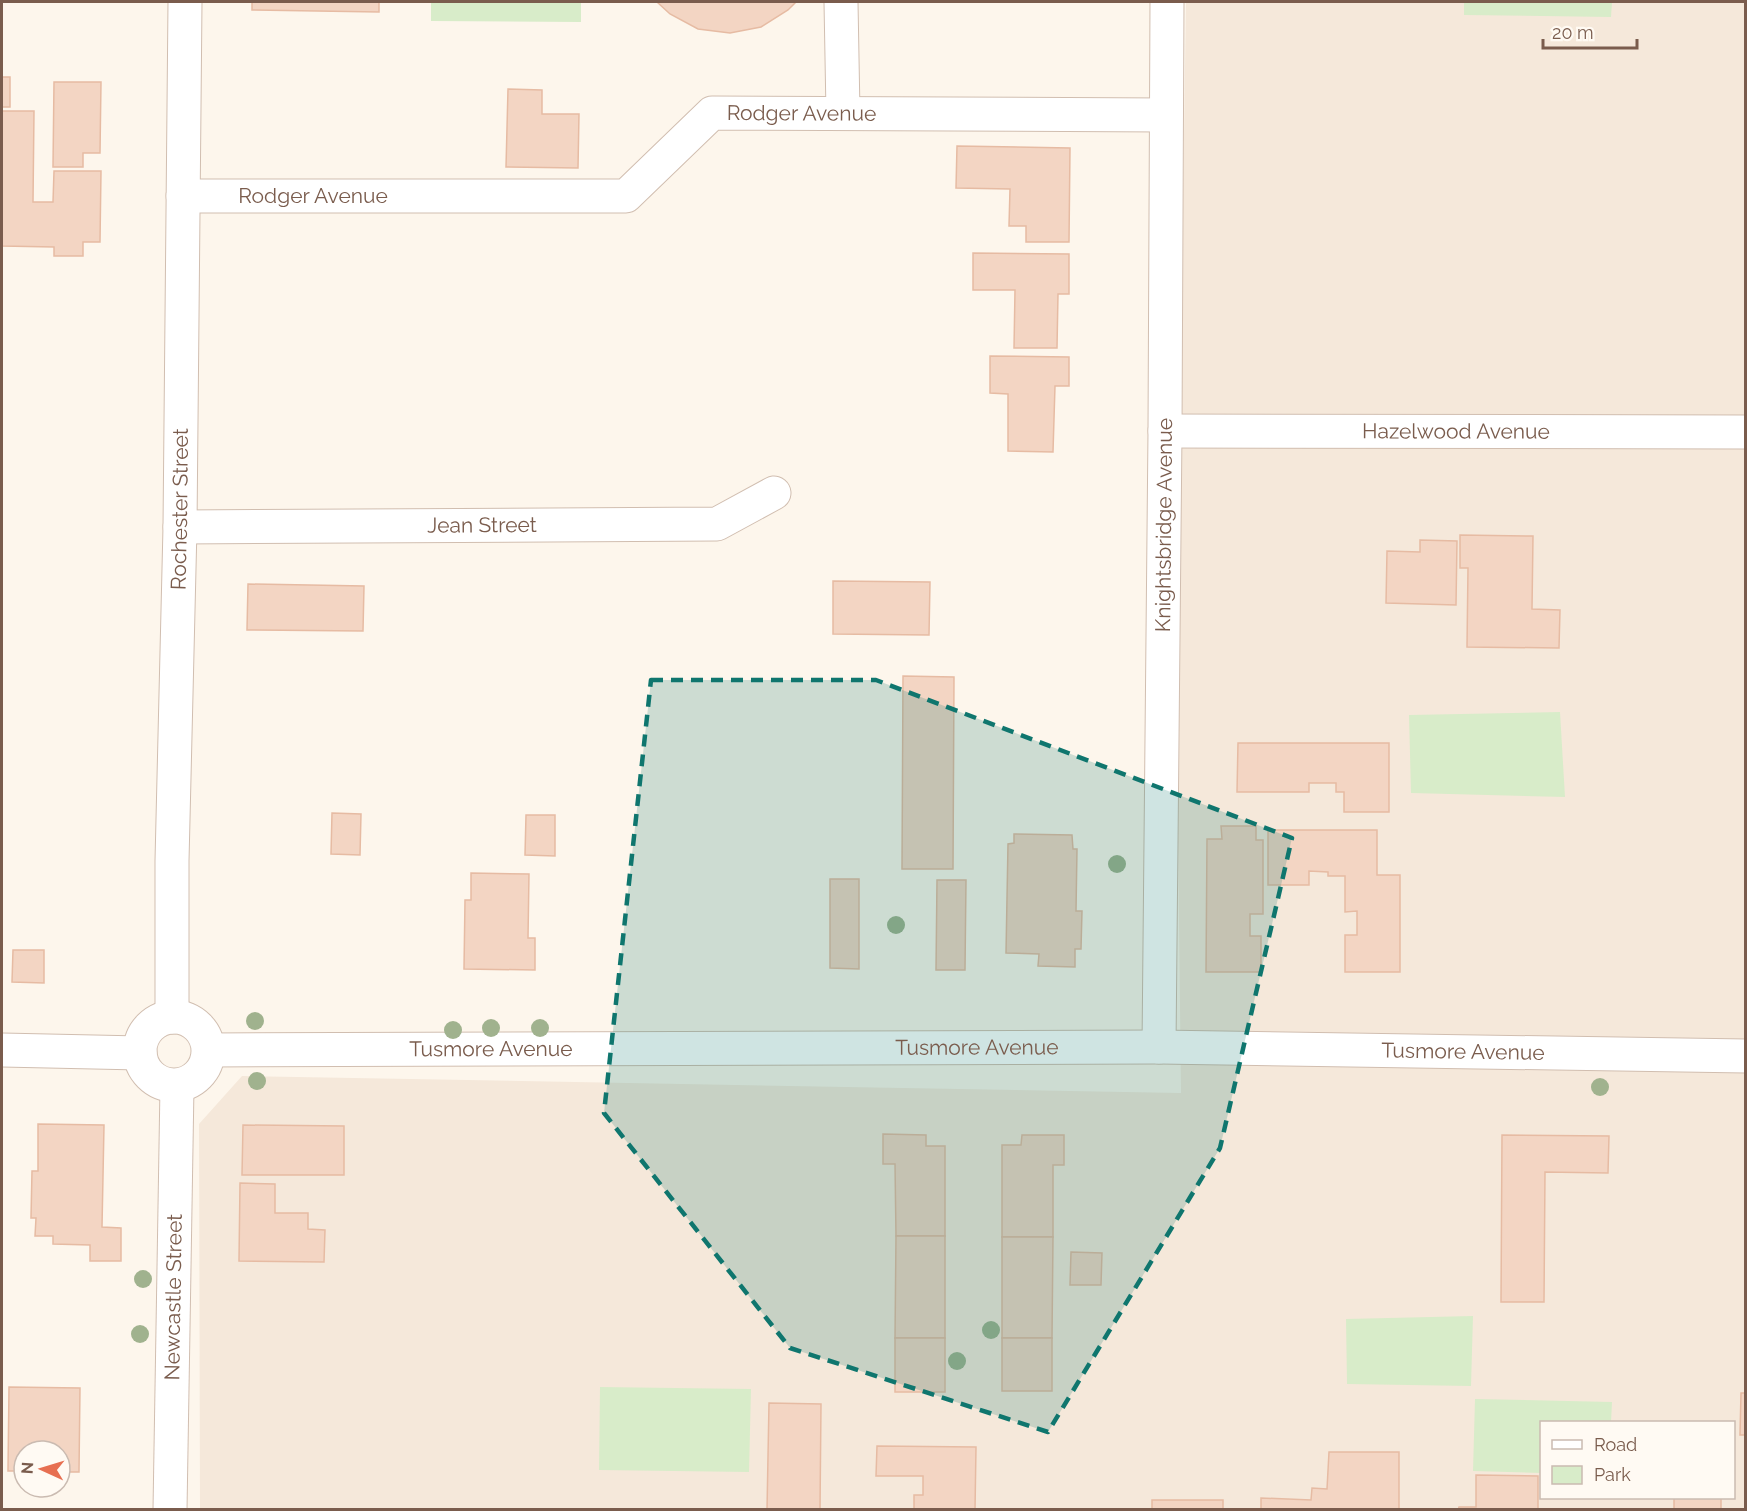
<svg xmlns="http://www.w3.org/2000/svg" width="1747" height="1511" font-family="Raleway,sans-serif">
	<rect width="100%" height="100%" fill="#fdf6ec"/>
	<!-- residential -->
	<path fill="#f5e8da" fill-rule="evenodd" d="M 1186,2 L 1745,2 L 1745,1509 L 200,1509 L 199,1124 L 242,1076 L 1181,1093 L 1176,671 ZM 1542,1422 L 1734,1422 L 1734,1498 L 1542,1498 Z"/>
	<!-- green -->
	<g fill="#d8ecc9">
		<path d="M 431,2 L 581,2 L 581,22 L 431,21 Z"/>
		<path d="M 1464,2 L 1612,2 L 1611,17 L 1464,15 Z"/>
		<path d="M 1560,712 L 1565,797 L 1411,793 L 1409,715 Z"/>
		<path d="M 1473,1316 L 1471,1386 L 1347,1384 L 1346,1319 Z"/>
		<path d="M 600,1387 L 751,1389 L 749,1472 L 599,1470 Z"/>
		<path d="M 1475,1399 L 1612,1402 L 1611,1422 L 1542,1422 L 1541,1473 L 1473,1471 Z"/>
	</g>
	<!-- building -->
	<g fill="#f3d5c3" stroke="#e6bba3" stroke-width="1.5">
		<path d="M 252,2 L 379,2 L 379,12 L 252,10 Z"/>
		<path d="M 657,2 L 796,2 L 788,10 L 761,27 L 730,33 L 698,29 L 670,14 Z"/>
		<rect x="2" y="77" width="8" height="30"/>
		<path d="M 54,82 L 101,82 L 100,153 L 83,153 L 83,167 L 53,167 Z"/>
		<path d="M 508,89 L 542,90 L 542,114 L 579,114 L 578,168 L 506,167 Z"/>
		<path d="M 2,111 L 34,111 L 33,202 L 53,202 L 54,171 L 101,171 L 100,242 L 83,242 L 83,256 L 54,256 L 54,247 L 2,246 Z"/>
		<path d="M 957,146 L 1070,148 L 1069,242 L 1026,242 L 1026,226 L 1009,226 L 1010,189 L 956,188 Z"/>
		<path d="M 973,253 L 1069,254 L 1069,294 L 1058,294 L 1057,348 L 1014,348 L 1015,290 L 973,290 Z"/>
		<path d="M 990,356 L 1069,357 L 1069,386 L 1055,386 L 1053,452 L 1008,451 L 1008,394 L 990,393 Z"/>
		<path d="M 1460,535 L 1533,536 L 1532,609 L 1560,610 L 1559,648 L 1467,647 L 1468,568 L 1460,568 Z"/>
		<path d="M 1420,540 L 1457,541 L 1456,605 L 1386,603 L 1387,551 L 1420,552 Z"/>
		<path d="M 833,581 L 930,582 L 929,635 L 833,634 Z"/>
		<path d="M 248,584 L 364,586 L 363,631 L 247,630 Z"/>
		<path d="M 903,676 L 954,677 L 953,869 L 902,869 Z"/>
		<path d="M 1238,743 L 1389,743 L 1389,812 L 1344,812 L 1344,792 L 1336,792 L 1336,783 L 1309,783 L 1309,792 L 1237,792 Z"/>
		<path d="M 332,813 L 361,814 L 360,855 L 331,854 Z"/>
		<path d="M 526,815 L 555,815 L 555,856 L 525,855 Z"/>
		<path d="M 1221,826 L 1256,826 L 1256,840 L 1263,840 L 1263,914 L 1250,914 L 1250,936 L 1261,936 L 1261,972 L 1206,972 L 1207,839 L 1222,839 Z"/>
		<path d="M 1268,830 L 1377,830 L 1377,875 L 1400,875 L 1400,972 L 1345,972 L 1345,935 L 1357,935 L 1357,911 L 1345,912 L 1345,876 L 1328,876 L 1328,872 L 1309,871 L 1309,885 L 1268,885 Z"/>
		<path d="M 1014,834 L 1072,835 L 1073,849 L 1077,849 L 1076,911 L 1082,911 L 1081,949 L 1075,949 L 1075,967 L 1038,966 L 1039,954 L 1006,953 L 1008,844 L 1014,843 Z"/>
		<path d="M 471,873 L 529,874 L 528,938 L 535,938 L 535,970 L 464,969 L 465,900 L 471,900 Z"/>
		<path d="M 830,879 L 859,879 L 859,969 L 830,968 Z"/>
		<path d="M 937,880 L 966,880 L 965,970 L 936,970 Z"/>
		<path d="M 13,950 L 44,950 L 44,983 L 12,982 Z"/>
		<path d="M 38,1124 L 104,1125 L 102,1227 L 121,1228 L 121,1261 L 90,1261 L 90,1245 L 53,1244 L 53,1236 L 35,1236 L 36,1218 L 31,1218 L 32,1171 L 38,1171 Z"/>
		<path d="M 243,1125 L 344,1126 L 344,1175 L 242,1175 Z"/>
		<path d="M 883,1134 L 926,1135 L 926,1146 L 945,1146 L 945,1236 L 896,1236 L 895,1164 L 883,1164 Z"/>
		<path d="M 1022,1135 L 1064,1135 L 1064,1165 L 1053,1165 L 1053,1237 L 1002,1237 L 1002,1145 L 1021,1145 Z"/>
		<path d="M 1502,1135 L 1609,1136 L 1608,1173 L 1545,1172 L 1544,1302 L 1501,1302 Z"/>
		<path d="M 240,1183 L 275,1184 L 275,1213 L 308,1213 L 308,1229 L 325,1230 L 324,1262 L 239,1261 Z"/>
		<path d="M 896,1236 L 945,1236 L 945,1338 L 895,1338 Z"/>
		<path d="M 1002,1237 L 1053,1237 L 1052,1338 L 1002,1338 Z"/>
		<path d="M 1071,1252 L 1102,1253 L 1101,1285 L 1070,1285 Z"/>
		<rect x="895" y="1338" width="50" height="54"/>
		<rect x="1002" y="1338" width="50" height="53"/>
		<path d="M 9,1387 L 80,1388 L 79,1472 L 60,1472 L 60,1451 L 24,1451 L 24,1471 L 8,1471 Z"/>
		<path d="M 1741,1393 L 1746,1393 L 1746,1435 L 1740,1435 Z"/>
		<path d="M 769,1403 L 821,1404 L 820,1510 L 767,1510 Z"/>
		<path d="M 877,1446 L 976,1447 L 975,1510 L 914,1510 L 914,1495 L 923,1495 L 923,1476 L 876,1476 Z"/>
		<path d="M 1329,1452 L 1399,1452 L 1399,1510 L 1261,1510 L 1261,1498 L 1311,1500 L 1312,1488 L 1327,1489 Z"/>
		<path d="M 1476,1475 L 1538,1476 L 1538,1510 L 1458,1510 L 1459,1507 L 1476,1507 Z"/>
		<rect x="1674" y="1498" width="47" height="12"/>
		<rect x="1152" y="1500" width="71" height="10"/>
	</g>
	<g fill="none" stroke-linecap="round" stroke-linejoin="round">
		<!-- minor casing -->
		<g stroke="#d1beb0" stroke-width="35">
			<g id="minor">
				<path d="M 841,2 L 843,113"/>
				<path id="s1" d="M 183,196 L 626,196 L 712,113 L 1166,115"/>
				<path id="s2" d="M 1165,431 L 1746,432"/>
				<path id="s3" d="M 180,527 L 717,524 L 774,493"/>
				<circle cx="174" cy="1051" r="34"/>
				<path id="s4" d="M 172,1017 L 172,861 L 180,527 L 185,2"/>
				<path id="s5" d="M 1159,1047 L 1165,431 L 1167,2"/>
				<path d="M 2,1050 L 140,1053"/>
				<path id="s6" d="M 209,1050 L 1159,1047 L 1746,1056"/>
				<path id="s7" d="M 170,1510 L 177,1086"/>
			</g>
		</g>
		<!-- minor -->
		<use href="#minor" stroke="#fff" stroke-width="33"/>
	</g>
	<!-- trees -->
	<g fill="#a0b28e">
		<circle cx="1117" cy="864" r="9"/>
		<circle cx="896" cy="925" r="9"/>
		<circle cx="255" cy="1021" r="9"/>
		<circle cx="491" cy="1028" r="9"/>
		<circle cx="540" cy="1028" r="9"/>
		<circle cx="453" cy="1030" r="9"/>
		<circle cx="257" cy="1081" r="9"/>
		<circle cx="1600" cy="1087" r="9"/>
		<circle cx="143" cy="1279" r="9"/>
		<circle cx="991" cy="1330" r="9"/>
		<circle cx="140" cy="1334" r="9"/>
		<circle cx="957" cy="1361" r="9"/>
	</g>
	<!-- marked area -->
	<path fill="#0f766e" fill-opacity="0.2" stroke="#0f766e" stroke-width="4.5" stroke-dasharray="12 8" stroke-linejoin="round" d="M 651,680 L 876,680 L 1292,838 L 1220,1148 L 1048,1432 L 790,1348 L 604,1113 Z"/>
	<g text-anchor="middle" stroke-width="5" stroke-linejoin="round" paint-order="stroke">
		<!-- street labels -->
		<g font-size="21" fill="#7a5c4d" stroke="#fffaf3">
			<text dy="7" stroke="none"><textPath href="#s1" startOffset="652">Rodger Avenue</textPath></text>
			<text dy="7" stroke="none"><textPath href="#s1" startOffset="130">Rodger Avenue</textPath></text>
			<text dy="7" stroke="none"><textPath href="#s2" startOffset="291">Hazelwood Avenue</textPath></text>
			<text dy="7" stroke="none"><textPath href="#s4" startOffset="508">Rochester Street</textPath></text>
			<text dy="7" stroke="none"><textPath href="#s5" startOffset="522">Knightsbridge Avenue</textPath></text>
			<text dy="7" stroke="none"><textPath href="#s3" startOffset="302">Jean Street</textPath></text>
			<text dy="7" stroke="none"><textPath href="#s6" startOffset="768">Tusmore Avenue</textPath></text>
			<text dy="7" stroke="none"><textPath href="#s6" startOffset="282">Tusmore Avenue</textPath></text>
			<text dy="7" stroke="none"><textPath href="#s6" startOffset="1254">Tusmore Avenue</textPath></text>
			<text dy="7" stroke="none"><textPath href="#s7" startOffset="213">Newcastle Street</textPath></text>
		</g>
	</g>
	<!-- border -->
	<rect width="1747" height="1511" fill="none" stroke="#7a5c4d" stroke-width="6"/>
	<!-- legend -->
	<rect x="1540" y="1421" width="195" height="78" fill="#fffaf3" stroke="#cabbb1" stroke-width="1.5"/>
	<rect x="1552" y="1440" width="30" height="9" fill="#ffffff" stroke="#cabbb1" stroke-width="1.5"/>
	<text x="1594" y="1451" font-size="18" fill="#7a5c4d">Road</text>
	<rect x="1552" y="1466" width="30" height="18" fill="#d8ecc9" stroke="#cabbb1" stroke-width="1.5"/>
	<text x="1594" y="1481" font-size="18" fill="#7a5c4d">Park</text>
	<!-- north arrow -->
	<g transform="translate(42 1469) rotate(274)"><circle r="28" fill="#fffaf3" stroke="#cabbb1" stroke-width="1.5"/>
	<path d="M0-4.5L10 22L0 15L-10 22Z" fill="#e76f51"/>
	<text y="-9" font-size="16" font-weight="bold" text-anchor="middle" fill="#7a5c4d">N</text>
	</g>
	<!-- scale -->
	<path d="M1543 39v9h94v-9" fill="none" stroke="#7a5c4d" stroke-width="3"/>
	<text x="1552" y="39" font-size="18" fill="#7a5c4d" stroke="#fffaf3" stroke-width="4.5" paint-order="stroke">20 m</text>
</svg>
